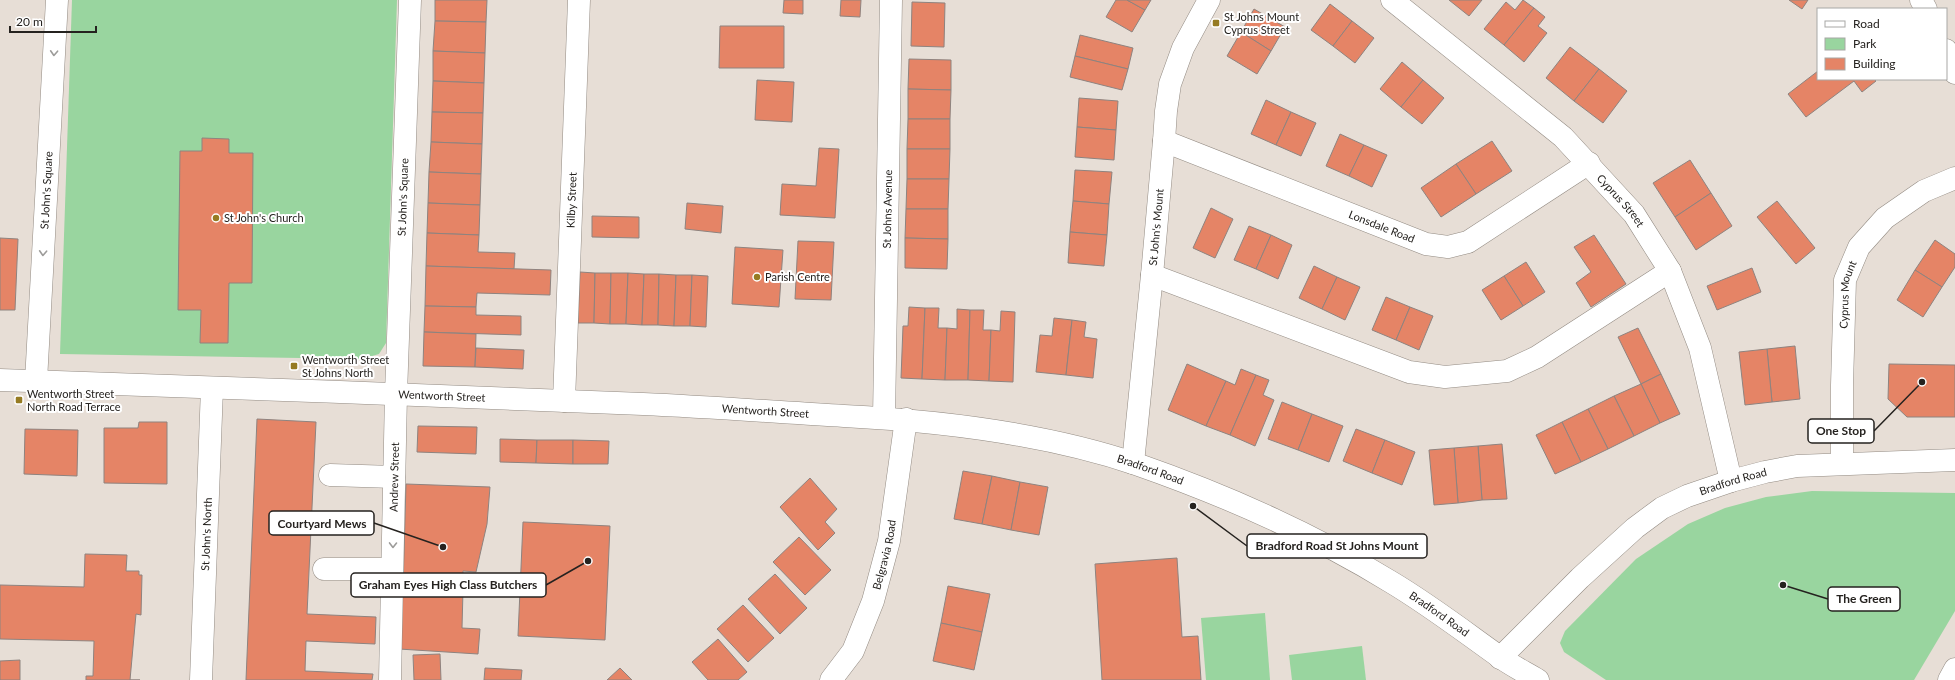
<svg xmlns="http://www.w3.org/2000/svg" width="1955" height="680" viewBox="0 0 1955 680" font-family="Lato,sans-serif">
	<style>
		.green { fill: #99d59f }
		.building { fill: #e58466; stroke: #8e837f }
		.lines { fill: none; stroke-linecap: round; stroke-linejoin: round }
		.minor-casing { stroke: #938b83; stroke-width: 23 }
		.major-casing { stroke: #938b83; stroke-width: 23 }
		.minor { stroke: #fff; stroke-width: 22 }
		.major { stroke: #fff; stroke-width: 22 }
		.oneway { stroke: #9d9c9a }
		.poi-dot { fill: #967b23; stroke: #fff; stroke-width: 1.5 }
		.labels { text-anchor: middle; stroke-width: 4; stroke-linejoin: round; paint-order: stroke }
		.poi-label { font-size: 11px; fill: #25221f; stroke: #fff; text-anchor: start }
		.street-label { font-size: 11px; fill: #25221f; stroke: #fff }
		.leader { fill: none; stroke: #25221f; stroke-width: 1.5 }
		.callout-dot { fill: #25221f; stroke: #fff; stroke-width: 1.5 }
		.callout { fill: #fff; stroke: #25221f; stroke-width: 1.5 }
		.callout-label { font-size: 12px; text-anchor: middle; font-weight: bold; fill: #25221f }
	</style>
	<rect width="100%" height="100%" fill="#e7ded6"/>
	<g class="green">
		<path d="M72,0H397L386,343L379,354L362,359L60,354Z"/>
		<path d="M1812,491L1955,493V611L1914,680H1606L1564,652L1560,643L1565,631L1636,559L1688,524L1725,508L1766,497Z"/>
		<path d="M1265,613L1270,680H1206L1201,618Z"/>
		<path d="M1362,646L1366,680H1292L1289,655Z"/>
	</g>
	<g class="building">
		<path d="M435,0H487L486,22L435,21Z"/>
		<path d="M784,0H803V14L783,13Z"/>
		<path d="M841,0H861L860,17L840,16Z"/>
		<path d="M1116,0H1127L1145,10L1132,32L1106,17Z"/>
		<path d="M1127,0H1151L1145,10Z"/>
		<path d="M1449,0H1482L1469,16Z"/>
		<path d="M1523,0L1534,8L1504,45L1484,29L1506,2L1515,10Z"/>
		<path d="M1789,0H1808L1802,9Z"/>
		<path d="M912,2L945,3L944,47L911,46Z"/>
		<path d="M1330,4L1352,21L1333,46L1311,30Z"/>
		<path d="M1534,8L1545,17L1538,26L1547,33L1524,62L1504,45Z"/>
		<path d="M1254,9L1285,27L1271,51L1241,32Z"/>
		<path d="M435,21L486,22L485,53L433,51Z"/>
		<path d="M1352,21L1374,38L1355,63L1333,46Z"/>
		<path d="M720,26H784V68H719Z"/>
		<path d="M1241,32L1271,51L1257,74L1227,56Z"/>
		<path d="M1080,35L1133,48L1128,69L1075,56Z"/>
		<path d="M1570,47L1599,69L1574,101L1546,78Z"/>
		<path d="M433,51L485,53L484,83L433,81Z"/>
		<path d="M1075,56L1128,69L1122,90L1070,77Z"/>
		<path d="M909,59L951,60V90L908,89Z"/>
		<path d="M1402,62L1423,80L1401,107L1380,89Z"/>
		<path d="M1599,69L1627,91L1603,123L1574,101Z"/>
		<path d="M1818,71V79H1874L1876,81L1862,92L1854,81L1806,117L1788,94Z"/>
		<path d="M757,80L794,82L792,122L755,120Z"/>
		<path d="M1423,80L1444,98L1422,124L1401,107Z"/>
		<path d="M433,81L484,83L483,113L432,112Z"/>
		<path d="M908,89L951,90L950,119H908Z"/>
		<path d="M1079,98L1118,101L1116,130L1077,127Z"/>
		<path d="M1266,100L1291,112L1276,145L1251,134Z"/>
		<path d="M432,112L483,113L482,144L431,142Z"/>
		<path d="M1291,112L1316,123L1301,156L1276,145Z"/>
		<path d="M908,119H950V149H907Z"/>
		<path d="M1077,127L1116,130L1114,160L1075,157Z"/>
		<path d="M1340,134L1364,145L1349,176L1326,166Z"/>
		<path d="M202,138L229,139V153H253L252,283H229L228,343H200L201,310H178L180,151H202Z"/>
		<path d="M1492,141L1512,171L1476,194L1456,164Z"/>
		<path d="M431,142L482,144L481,174L429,172Z"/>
		<path d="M1364,145L1387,155L1372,187L1349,176Z"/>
		<path d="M819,148L839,149L835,218L780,215L782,184L816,186Z"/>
		<path d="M907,149H950L949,179H907Z"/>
		<path d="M1690,160L1711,193L1675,217L1653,183Z"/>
		<path d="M1456,164L1476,194L1441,217L1421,188Z"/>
		<path d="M1075,170L1112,172L1109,204L1073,201Z"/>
		<path d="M429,172L481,174L480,205L428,203Z"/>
		<path d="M907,179H949L948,209H906Z"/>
		<path d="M1711,193L1732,226L1696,250L1675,217Z"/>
		<path d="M1073,201L1109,204L1107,235L1070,232Z"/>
		<path d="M1777,201L1815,248L1796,264L1757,217Z"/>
		<path d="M428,203L480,205L479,235L427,233Z"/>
		<path d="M687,203L723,206L721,233L685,229Z"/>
		<path d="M1211,208L1233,219L1215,258L1193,248Z"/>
		<path d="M906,209H948V239L905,238Z"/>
		<path d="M592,216L639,217V238L592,237Z"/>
		<path d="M1249,226L1271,235L1256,269L1234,260Z"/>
		<path d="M1070,232L1107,235L1104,266L1068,263Z"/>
		<path d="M427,233L479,235L478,252L515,253L514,269L426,266Z"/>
		<path d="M1271,235L1292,245L1278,279L1256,269Z"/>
		<path d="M1594,235L1626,284L1591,307L1576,283L1591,272L1574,247Z"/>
		<path d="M0,238L18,239L15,310H0Z"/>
		<path d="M905,238L948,239L947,269L905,268Z"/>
		<path d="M1935,240L1955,254V267L1942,287L1915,270Z"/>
		<path d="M798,241L834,242L831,300L795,299Z"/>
		<path d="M735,247L783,250L779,307L732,304Z"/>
		<path d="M1526,262L1545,292L1523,306L1504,276Z"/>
		<path d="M426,266L551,270L550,295L477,293L476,307L425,306Z"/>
		<path d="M1314,266L1337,277L1322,309L1299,298Z"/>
		<path d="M1752,268L1761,292L1717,310L1707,286Z"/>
		<path d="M1915,270L1942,287L1923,317L1897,300Z"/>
		<path d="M580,272L595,273L594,323H578Z"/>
		<path d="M595,273H611L610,324L594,323Z"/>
		<path d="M611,273H628L626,324H610Z"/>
		<path d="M628,273L644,274L642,325L626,324Z"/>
		<path d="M644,274H659L658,325H642Z"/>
		<path d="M659,274L676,275L674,326L658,325Z"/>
		<path d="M676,275H692L690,326H674Z"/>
		<path d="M692,275L708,276L706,327L690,326Z"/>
		<path d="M1504,276L1523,306L1501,320L1482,290Z"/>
		<path d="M1337,277L1360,287L1345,320L1322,309Z"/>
		<path d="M1386,297L1410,307L1396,340L1372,330Z"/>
		<path d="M425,306L476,307V315L521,316V335L424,332Z"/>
		<path d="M909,307L925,308L922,379L901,378L903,326H908Z"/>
		<path d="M1410,307L1433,316L1419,350L1396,340Z"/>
		<path d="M925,308H939L938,328H947L945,380L922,379Z"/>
		<path d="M957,309L970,310L968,380H945L947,328L957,329Z"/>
		<path d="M970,310H984L983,330H991L989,381L968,380Z"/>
		<path d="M1001,311L1015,312L1013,382L989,381L991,330L1000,331Z"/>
		<path d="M1054,318L1072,320L1066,375L1036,372L1040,335L1052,336Z"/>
		<path d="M1072,320L1086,322L1084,337L1097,339L1093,378L1066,375Z"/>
		<path d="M1638,328L1661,374L1641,384L1618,337Z"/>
		<path d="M424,332L476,334L475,367L423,366Z"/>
		<path d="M1795,346L1800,399L1772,402L1767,349Z"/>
		<path d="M476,348L524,350L523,369L475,367Z"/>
		<path d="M1767,349L1772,402L1745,405L1739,352Z"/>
		<path d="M1187,364L1226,381L1206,426L1168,410Z"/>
		<path d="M1889,364L1955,365V417H1907L1888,399Z"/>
		<path d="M1241,369L1256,375L1230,435L1206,426L1226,381L1235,385Z"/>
		<path d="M1661,374L1680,414L1660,423L1641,384Z"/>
		<path d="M1256,375L1269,380L1263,395L1274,400L1255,446L1230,435Z"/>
		<path d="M1641,384L1660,423L1634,436L1614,396Z"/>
		<path d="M1614,396L1634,436L1608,449L1588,409Z"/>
		<path d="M1282,402L1312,414L1298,450L1268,439Z"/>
		<path d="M1588,409L1608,449L1581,462L1562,422Z"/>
		<path d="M1312,414L1343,426L1329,462L1298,450Z"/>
		<path d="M257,419L316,422L307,614L376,617L375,644L306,641L305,671L373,674L372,680H246Z"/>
		<path d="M139,422H167V484L104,483V428H138Z"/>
		<path d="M1562,422L1581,462L1555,474L1536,435Z"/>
		<path d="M418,426L477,427L476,454L417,452Z"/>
		<path d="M25,429L78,430L77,476L24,474Z"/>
		<path d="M1356,429L1385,440L1372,473L1343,461Z"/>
		<path d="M500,439L537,440L536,463L500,462Z"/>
		<path d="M537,440H573V464L536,463Z"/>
		<path d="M573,440L609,441L608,464H573Z"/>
		<path d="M1385,440L1415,452L1402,485L1372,473Z"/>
		<path d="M1502,444L1507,499L1482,500L1478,446Z"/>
		<path d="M1478,446L1482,500L1458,503L1454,448Z"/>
		<path d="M1454,448L1458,503L1434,505L1429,450Z"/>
		<path d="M963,471L992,476L982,524L954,519Z"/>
		<path d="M992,476L1020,482L1011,530L982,524Z"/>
		<path d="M810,478L837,509L825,522L835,533L818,550L780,507Z"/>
		<path d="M1020,482L1048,487L1039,535L1011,530Z"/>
		<path d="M406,484L490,487L487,524L476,572L463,571V590L403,588Z"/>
		<path d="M523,522L610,526L605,640L518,636Z"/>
		<path d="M799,537L831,570L805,595L773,562Z"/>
		<path d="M85,554L127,555L126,571H139V575H142L141,615L136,614L130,680H140H86V676H93L94,641L0,639V585L84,587Z"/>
		<path d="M1177,558L1182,637L1198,636L1201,680H1102L1095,564Z"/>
		<path d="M775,574L807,608L780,634L748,599Z"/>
		<path d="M948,586L990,594L982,632L941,623Z"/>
		<path d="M403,588L463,590L462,628L480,629L478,654L399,649Z"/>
		<path d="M743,605L774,638L748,662L717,629Z"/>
		<path d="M941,623L982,632L974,670L933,661Z"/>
		<path d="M718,639L747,672L738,680H708L692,662Z"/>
		<path d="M440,654L441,680H414L413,655Z"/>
		<path d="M20,660V680H0V661Z"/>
		<path d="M485,668L522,670L521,680H484Z"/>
		<path d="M620,668L632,680H607Z"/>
	</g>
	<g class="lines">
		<defs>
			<g id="minor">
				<path id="s1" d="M1392,0L1563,137L1634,214L1670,271L1700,348L1731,481"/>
				<path d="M1921,0L1926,9"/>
				<path d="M1946,50L1955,73"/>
				<path id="s2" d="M1164,141L1426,244L1448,247L1468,242L1589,163"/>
				<path d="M1152,275L1409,372L1445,377L1507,371L1537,357L1670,271"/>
				<path id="s3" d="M36,381L57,0"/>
				<path id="s4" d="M564,401L579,0"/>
				<path id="s5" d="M884,418L891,0"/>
				<path id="s6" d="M1133,463L1152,275L1164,141L1166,111L1170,84L1183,48L1209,0"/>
				<path id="s7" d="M1842,463V385L1845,280L1859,247L1885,218L1924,191L1955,178"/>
				<path d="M330,475L394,477"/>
				<path d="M324,569H392"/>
				<path id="s8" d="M1500,658L1580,578L1635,528L1662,508L1687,496L1731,481L1765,472L1797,466L1955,460"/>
				<path id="s9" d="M201,680L212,388"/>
				<path id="s10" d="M390,680L396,394L410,0"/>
				<path id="s11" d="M831,680L853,651L873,601L889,541L906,419"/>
				<path d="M1949,680L1955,669"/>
			</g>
			<g id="major">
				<path id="s12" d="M0,380C214,387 429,395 643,404C710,407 777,412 844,416C941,421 1044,433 1136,464C1225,495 1311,533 1391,582C1428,604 1462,630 1497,655C1510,665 1525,672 1538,680"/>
			</g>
		</defs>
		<use href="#minor" class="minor-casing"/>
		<use href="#major" class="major-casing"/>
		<use href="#minor" class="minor"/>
		<use href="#major" class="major"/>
	</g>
	<defs><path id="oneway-chevron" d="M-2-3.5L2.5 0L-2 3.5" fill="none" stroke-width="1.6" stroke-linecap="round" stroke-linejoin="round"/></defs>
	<g class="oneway">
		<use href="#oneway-chevron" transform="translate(54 53) rotate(93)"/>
		<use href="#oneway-chevron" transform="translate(43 253) rotate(93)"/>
		<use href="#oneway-chevron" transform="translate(393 545) rotate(91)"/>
	</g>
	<g class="poi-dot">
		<rect x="1212" y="19" width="8" height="8" rx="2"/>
		<circle cx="216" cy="218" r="4"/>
		<circle cx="757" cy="277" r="4"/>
		<rect x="290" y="362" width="8" height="8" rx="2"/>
		<rect x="15" y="396" width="8" height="8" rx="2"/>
	</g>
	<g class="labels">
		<g class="poi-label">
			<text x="1224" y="21">St Johns Mount<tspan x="1224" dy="13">Cyprus Street</tspan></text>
			<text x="224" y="222">St John's Church</text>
			<text x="765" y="281">Parish Centre</text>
			<text x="302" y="364">Wentworth Street<tspan x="302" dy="13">St Johns North</tspan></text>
			<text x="27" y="398">Wentworth Street<tspan x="27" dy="13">North Road Terrace</tspan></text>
		</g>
		<g class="street-label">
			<text dy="4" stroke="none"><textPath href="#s3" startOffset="191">St John's Square</textPath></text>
			<text dy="4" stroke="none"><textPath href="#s10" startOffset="483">St John's Square</textPath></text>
			<text dy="4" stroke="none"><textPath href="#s4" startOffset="201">Kilby Street</textPath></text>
			<text dy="4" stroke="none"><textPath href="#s1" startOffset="305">Cyprus Street</textPath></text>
			<text dy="4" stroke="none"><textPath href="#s5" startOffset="209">St Johns Avenue</textPath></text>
			<text dy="4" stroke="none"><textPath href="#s6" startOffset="237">St John's Mount</textPath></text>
			<text dy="4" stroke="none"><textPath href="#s2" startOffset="234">Lonsdale Road</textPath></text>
			<text dy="4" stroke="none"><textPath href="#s7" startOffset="169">Cyprus Mount</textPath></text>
			<text dy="4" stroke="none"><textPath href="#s12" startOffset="442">Wentworth Street</textPath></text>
			<text dy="4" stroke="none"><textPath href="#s12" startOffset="766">Wentworth Street</textPath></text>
			<text dy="4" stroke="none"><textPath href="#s12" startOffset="1157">Bradford Road</textPath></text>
			<text dy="4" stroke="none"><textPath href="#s10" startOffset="203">Andrew Street</textPath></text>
			<text dy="4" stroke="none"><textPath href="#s8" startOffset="297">Bradford Road</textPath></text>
			<text dy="4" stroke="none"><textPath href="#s9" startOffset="146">St John's North</textPath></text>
			<text dy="4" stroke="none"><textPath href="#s11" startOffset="138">Belgravia Road</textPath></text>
			<text dy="4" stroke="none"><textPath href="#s12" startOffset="1481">Bradford Road</textPath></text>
		</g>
	</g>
	<path class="leader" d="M1922 382L1874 431M443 547L374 523M1193 506L1247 546M588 561L546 585M1783 585L1828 599"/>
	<g class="callout-dot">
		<circle cx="1922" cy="382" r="4"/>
		<circle cx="443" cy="547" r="4"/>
		<circle cx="1193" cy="506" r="4"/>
		<circle cx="588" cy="561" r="4"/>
		<circle cx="1783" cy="585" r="4"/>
	</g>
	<g class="callout">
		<rect x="1808" y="419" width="66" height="24" rx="4"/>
		<rect x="269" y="511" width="105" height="24" rx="4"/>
		<rect x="1247" y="534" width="180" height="24" rx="4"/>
		<rect x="351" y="573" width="195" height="24" rx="4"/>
		<rect x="1828" y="587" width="72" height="24" rx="4"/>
	</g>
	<g class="callout-label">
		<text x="1841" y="435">One Stop</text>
		<text x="322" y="528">Courtyard Mews</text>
		<text x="1337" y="550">Bradford Road St Johns Mount</text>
		<text x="448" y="589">Graham Eyes High Class Butchers</text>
		<text x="1864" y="603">The Green</text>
	</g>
	<rect x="1817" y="8" width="130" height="72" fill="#ffffff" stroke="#a8a7a5"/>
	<rect x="1825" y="21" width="20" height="6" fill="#ffffff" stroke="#a8a7a5"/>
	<text x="1853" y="28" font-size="12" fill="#25221f">Road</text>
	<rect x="1825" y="38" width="20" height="12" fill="#99d59f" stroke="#a8a7a5"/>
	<text x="1853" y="48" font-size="12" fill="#25221f">Park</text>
	<rect x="1825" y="58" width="20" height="12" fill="#e58466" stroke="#a8a7a5"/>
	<text x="1853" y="68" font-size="12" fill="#25221f">Building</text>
	<path d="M10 26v6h86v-6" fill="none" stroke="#25221f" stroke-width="2"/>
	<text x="16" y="26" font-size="12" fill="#25221f" stroke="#ffffff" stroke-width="3" paint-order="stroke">20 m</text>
</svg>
